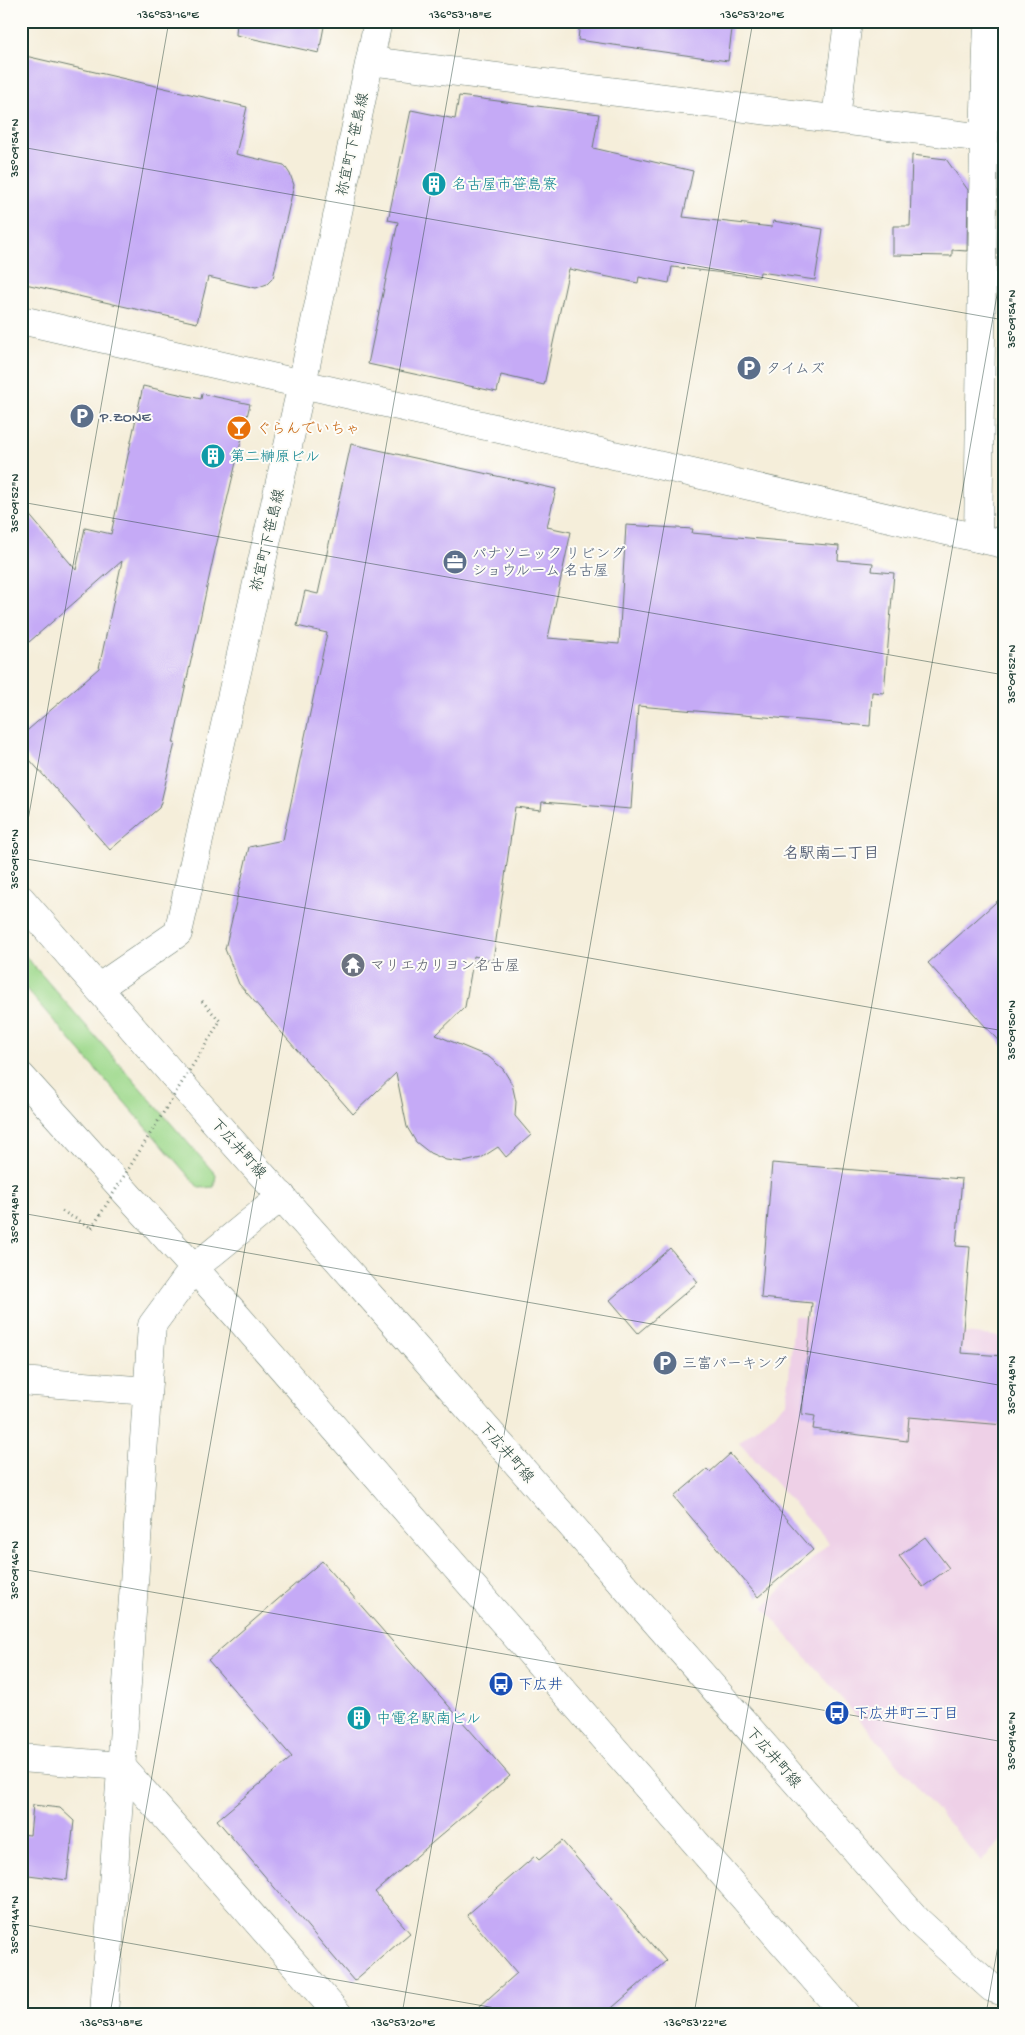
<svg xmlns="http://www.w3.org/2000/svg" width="1025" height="2035" viewBox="0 0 1025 2035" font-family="'Gochi Hand','Klee One',sans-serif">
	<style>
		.built { fill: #eed0e7 }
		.green { fill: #9fd98d; stroke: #5f8b60 }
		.building { fill: #c5aaf6 }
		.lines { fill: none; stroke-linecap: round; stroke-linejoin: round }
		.minor-casing { stroke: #6a7b6e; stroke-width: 29 }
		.path { stroke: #6a7b6e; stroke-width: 3; stroke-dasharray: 1 4; stroke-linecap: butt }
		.minor { stroke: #fff; stroke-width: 28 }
		.path-bridge { stroke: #6a7b6e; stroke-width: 3; stroke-dasharray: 1 4; stroke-linecap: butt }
		.ticks { fill: none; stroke: #1f3d34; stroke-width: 1; stroke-opacity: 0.45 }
		.labels { text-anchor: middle; stroke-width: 4; stroke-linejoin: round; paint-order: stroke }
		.street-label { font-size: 15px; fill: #1f3d34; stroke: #fdfcf7 }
		.culture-label { font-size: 15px; fill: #0d838f; stroke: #fdfcf7; text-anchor: start }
		.service-label { font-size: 15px; fill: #4e5e75; stroke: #fdfcf7; text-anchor: start }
		.food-label { font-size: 15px; fill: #c56008; stroke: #fdfcf7; text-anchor: start }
		.worship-label { font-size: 15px; fill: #5b616d; stroke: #fdfcf7; text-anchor: start }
		.transit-label { font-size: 15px; fill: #164399; stroke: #fdfcf7; text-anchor: start }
		.neighbourhood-label { font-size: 16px; font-weight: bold; fill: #596378; stroke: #fdfcf7 }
		.neatline { fill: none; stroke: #1f3d34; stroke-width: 2 }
		.ticks-label { font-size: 12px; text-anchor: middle; fill: #1f3d34 }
	</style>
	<rect width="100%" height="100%" fill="#fdfcf7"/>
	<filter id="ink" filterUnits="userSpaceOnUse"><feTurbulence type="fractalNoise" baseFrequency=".02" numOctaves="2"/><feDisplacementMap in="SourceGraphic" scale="10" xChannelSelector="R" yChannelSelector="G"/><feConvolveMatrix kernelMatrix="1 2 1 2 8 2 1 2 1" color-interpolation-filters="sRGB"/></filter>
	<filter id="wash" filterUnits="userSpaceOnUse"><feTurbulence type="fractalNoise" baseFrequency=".0096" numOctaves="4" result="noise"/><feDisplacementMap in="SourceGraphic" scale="20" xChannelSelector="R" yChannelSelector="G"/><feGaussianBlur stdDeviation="1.12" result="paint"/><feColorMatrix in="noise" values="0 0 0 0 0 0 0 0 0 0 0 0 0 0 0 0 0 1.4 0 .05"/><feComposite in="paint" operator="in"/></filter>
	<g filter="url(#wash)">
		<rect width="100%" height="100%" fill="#f5eeda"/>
		<path class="built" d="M794,1316L1004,1337V1838L981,1861L763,1607L829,1543L739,1442L787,1402Z"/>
		<path class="green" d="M21,951L216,1175L214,1187L199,1188L21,983Z"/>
		<g id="blocks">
			<g class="building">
				<path d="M237,21H325L319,53L236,35Z"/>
				<path d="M580,21H733L728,61L578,40Z"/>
				<path d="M21,55L247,107L236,154L284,165L290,174L294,185L273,278L267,284L256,288L208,277L197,323L21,283Z"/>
				<path d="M459,96L599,114L593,148L693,171L683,217L772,227L773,221L823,229L815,280L760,272L759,277L672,267L669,283L639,277L638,283L569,269L544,385L501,375L497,392L368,364L398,222L388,220L411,110L455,119Z"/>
				<path d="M912,155L946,159L968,190L967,251L952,250V256L893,255V226H910Z"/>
				<path d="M143,386L201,399L202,394L250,404L214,555L173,743H175L161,802L159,808L110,850L21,750V736L99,668L122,561L21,649V505L76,570L85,528L111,534Z"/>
				<path d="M351,444L556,489L547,527L571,532L548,638L619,644L626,525L693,529L692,533L839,546L838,560L873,563L872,571L894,573L884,693L872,692L870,726L638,706L631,809L542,802L541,810L515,807L493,961L474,956L465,1007L436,1035L489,1057L503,1069L512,1084L516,1102L515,1116L531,1135L506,1157L498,1147L481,1158L464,1162L446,1160L430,1153L416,1142L407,1127L396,1073L353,1114L239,984L225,949L249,847L283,840L327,633L297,626L305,591L318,594Z"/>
				<path d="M1004,895V1047L928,963Z"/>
				<path d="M772,1163L962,1179L956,1246L970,1247L961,1353L1004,1356V1425L909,1417L907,1441L813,1429L815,1416L802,1414L812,1303L761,1298Z"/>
				<path d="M670,1248L698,1282L638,1333L610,1300Z"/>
				<path d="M730,1454L813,1550L758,1597L674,1497L707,1469L710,1472Z"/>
				<path d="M925,1537L949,1568L923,1587L899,1556Z"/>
				<path d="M322,1561L510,1776L375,1892L410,1933L354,1981L217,1820L292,1757L208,1660Z"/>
				<path d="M33,1805L60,1808L74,1821L67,1880L21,1874V1834L30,1835Z"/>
				<path d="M562,1841L666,1961L605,2014H471L517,1973L467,1915L535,1856L539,1860Z"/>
			</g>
		</g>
	</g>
	<g filter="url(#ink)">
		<use href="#blocks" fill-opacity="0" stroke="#6a7b6e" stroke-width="1"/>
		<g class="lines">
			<defs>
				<g id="minor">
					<path d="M370,61L984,138"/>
					<path d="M836,119L848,21"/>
					<path d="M21,320L1004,544"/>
					<path d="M978,538L984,138L988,21"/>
					<path d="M21,899L181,1084L379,1306L918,1921L992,1988L1004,1992"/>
					<path d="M98,988L178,933L302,384L378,21"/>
					<path d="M21,1076L229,1307L845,2014"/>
					<path d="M21,1381L147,1391"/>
					<path d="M21,1758L121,1766L338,2014"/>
					<path d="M104,2014L152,1325L194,1268L282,1196"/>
				</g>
			</defs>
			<use href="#minor" class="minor-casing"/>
			<g class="path">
				<path d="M202,1001L220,1021"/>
				<path d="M62,1211L92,1228"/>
			</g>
			<use href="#minor" class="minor"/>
			<path class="path-bridge" d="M92,1228L220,1021"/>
		</g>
	</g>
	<path class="ticks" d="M21,147L1004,320M21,502L1004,675M21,858L1004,1031M21,860L169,21M21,1213L1004,1386M21,1569L1004,1742M21,1924L529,2014M110,2014L461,21M402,2014L753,21M694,2014L1004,255M986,2014L1004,1911"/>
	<defs>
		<symbol id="building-disc" viewBox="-11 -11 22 22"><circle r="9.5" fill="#0f9aa8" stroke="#fdfcf7"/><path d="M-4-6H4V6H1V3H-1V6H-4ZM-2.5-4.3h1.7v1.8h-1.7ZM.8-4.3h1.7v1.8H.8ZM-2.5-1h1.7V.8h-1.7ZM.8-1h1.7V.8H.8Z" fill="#fff"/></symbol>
		<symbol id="parking-disc" viewBox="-11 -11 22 22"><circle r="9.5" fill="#5c6f8a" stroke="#fdfcf7"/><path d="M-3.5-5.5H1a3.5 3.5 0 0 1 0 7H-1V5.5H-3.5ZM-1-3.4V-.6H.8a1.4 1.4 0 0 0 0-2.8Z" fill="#fff"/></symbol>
		<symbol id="bar-disc" viewBox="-11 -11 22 22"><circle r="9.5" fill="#e8710a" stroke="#fdfcf7"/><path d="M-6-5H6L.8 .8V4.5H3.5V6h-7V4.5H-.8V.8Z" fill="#fff"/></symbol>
		<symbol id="office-disc" viewBox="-11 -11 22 22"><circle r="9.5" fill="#5c6f8a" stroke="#fdfcf7"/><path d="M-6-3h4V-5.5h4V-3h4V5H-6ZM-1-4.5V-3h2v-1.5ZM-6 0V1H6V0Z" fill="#fff"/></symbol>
		<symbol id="temple-disc" viewBox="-11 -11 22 22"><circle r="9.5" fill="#6b7280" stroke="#fdfcf7"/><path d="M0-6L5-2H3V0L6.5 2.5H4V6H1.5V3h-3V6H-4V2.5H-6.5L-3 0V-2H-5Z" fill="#fff"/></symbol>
		<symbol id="bus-disc" viewBox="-11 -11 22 22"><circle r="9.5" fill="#1a4fb4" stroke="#fdfcf7"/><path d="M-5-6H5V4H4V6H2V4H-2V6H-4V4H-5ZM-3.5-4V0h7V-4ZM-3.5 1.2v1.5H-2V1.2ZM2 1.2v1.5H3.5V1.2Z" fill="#fff"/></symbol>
	</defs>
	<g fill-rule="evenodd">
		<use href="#building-disc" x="420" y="170" width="28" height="28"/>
		<use href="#parking-disc" x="735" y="354" width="28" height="28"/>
		<use href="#parking-disc" x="68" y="402" width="28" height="28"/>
		<use href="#bar-disc" x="225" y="414" width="28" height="28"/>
		<use href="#building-disc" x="199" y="442" width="28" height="28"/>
		<use href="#office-disc" x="441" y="548" width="28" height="28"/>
		<use href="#temple-disc" x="339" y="951" width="28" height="28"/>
		<use href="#parking-disc" x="651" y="1349" width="28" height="28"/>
		<use href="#bus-disc" x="487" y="1670" width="28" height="28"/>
		<use href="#bus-disc" x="823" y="1699" width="28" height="28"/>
		<use href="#building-disc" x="345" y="1704" width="28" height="28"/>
	</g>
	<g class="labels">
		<g class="street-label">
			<text transform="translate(352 144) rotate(-78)" y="5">祢宜町下笹島線</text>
			<text transform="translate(267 540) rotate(-77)" y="5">祢宜町下笹島線</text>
			<text transform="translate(239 1148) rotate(48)" y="5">下広井町線</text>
			<text transform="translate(507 1452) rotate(49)" y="5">下広井町線</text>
			<text transform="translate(774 1757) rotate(49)" y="5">下広井町線</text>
		</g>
		<g class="culture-label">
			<text x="452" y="189">名古屋市笹島寮</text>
			<text x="230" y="461">第二榊原ビル</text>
			<text x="376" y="1723">中電名駅南ビル</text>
		</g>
		<g class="service-label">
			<text x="766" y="373">タイムズ</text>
			<text x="100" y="421">P.ZONE</text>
			<text x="472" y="558">パナソニック リビング<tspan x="472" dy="17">ショウルーム 名古屋</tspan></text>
			<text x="682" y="1368">三富パーキング</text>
		</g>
		<g class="food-label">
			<text x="256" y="433">ぐらんでいちゃ</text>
		</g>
		<g class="worship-label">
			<text x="370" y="970">マリエカリヨン名古屋</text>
		</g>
		<g class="transit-label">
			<text x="518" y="1689">下広井</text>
			<text x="854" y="1718">下広井町三丁目</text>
		</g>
		<g class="neighbourhood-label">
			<text x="831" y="858">名駅南二丁目</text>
		</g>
	</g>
	<rect width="1025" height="2035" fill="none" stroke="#fdfcf7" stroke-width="55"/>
	<rect x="28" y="28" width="970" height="1980" class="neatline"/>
	<g class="ticks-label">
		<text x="168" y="18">136°53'16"E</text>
		<text x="460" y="18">136°53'18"E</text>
		<text x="752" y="18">136°53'20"E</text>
		<text transform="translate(14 148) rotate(-90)" y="4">35°09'54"N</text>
		<text transform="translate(1011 319) rotate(-90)" y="4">35°09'54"N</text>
		<text transform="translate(14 503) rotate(-90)" y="4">35°09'52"N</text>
		<text transform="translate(1011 674) rotate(-90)" y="4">35°09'52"N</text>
		<text transform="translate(14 859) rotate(-90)" y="4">35°09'50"N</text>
		<text transform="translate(1011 1030) rotate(-90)" y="4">35°09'50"N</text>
		<text transform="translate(14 1214) rotate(-90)" y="4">35°09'48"N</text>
		<text transform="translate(1011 1385) rotate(-90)" y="4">35°09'48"N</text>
		<text transform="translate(14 1570) rotate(-90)" y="4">35°09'46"N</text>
		<text transform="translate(1011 1741) rotate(-90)" y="4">35°09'46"N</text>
		<text transform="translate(14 1925) rotate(-90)" y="4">35°09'44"N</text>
		<text x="111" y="2026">136°53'18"E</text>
		<text x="403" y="2026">136°53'20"E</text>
		<text x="695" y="2026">136°53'22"E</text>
	</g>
</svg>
